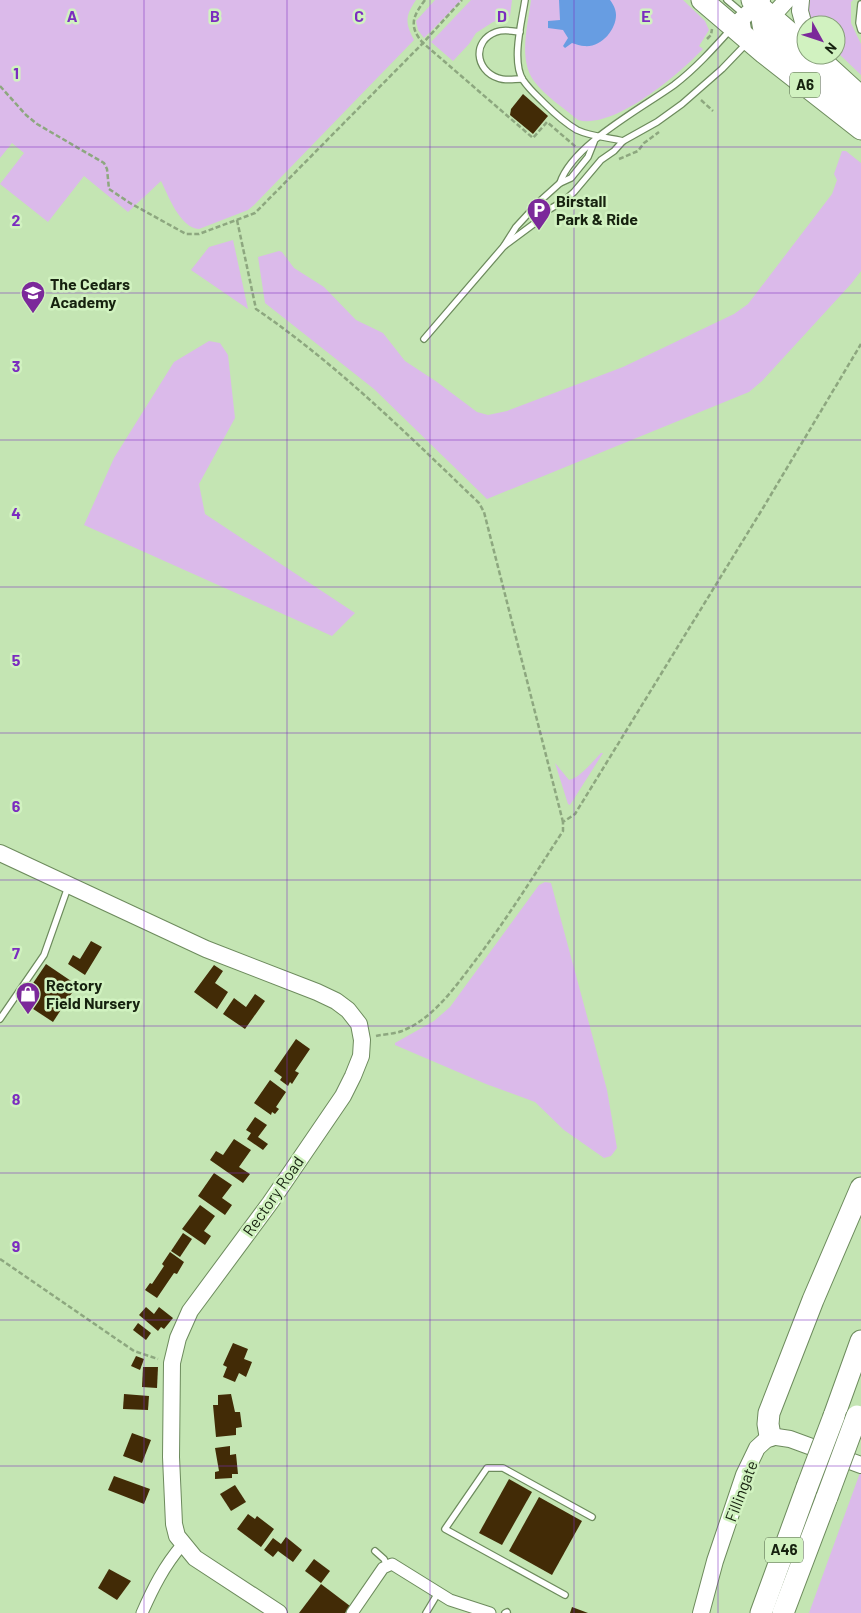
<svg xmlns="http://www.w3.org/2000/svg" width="861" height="1613" viewBox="0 0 861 1613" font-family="Barlow,sans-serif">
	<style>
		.green { fill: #dbbaea }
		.water { fill: #679de2 }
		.building { fill: #422b06 }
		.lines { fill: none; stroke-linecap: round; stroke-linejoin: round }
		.lane-casing { stroke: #6d8b5d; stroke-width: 8 }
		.street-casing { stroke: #6d8b5d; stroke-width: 13 }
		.secondary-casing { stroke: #6d8b5d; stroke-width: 18 }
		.highway-casing { stroke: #6d8b5d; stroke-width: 23 }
		.path { stroke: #8da77f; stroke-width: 2.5; stroke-dasharray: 5 2.5; stroke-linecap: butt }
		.lane { stroke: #fff; stroke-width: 5.5 }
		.street { stroke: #fff; stroke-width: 11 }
		.secondary { stroke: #fff; stroke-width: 16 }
		.highway { stroke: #fff; stroke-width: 21 }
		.highway-bridge-casing { stroke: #6d8b5d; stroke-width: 23; stroke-linecap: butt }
		.highway-bridge { stroke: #fff; stroke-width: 21 }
		.grid { fill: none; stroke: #7b2cbf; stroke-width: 1; stroke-opacity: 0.55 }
		.labels { text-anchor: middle; stroke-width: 5; stroke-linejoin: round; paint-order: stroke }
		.shield { fill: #d1f2c0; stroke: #4e6044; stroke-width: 1 }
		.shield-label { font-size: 15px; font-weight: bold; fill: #16220f }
		.poi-label { font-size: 16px; font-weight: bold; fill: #16220f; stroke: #d1f2c0; text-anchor: start }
		.street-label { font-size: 16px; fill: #16220f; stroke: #d1f2c0 }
		.grid-label { font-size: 16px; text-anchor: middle; font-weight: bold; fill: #7b2cbf; stroke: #d1f2c0; stroke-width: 5; stroke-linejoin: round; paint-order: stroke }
	</style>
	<rect width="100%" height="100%" fill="#c4e5b3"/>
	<g class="green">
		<path d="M0,0H416C405,16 405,23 414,40L254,205L248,210L199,229C180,228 168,195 161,181L128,212L84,176L48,222L0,184L24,153L12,143L0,158Z"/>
		<path d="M435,0H462L424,38L418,30L416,21Z"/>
		<path d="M471,0H512L510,16L493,22L476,33L469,44L453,61L431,42Z"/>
		<path d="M531,0H683L705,21L709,30L699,46L703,49C679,74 614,130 578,120C564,108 545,96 534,81C518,59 528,25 531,0Z"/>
		<path d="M806,0H853L851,2V23L861,44V75L836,51V25H813L807,20Z"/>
		<path d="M842,151H846L861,163V271L851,284L762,381L749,392L487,499L374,389L265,303L258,257L279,251L282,252L294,268L324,287L356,320L383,333L405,361L437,382L477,412L488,415L507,411L623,367L734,314L748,304L832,194L837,180L834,174Z"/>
		<path d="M233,240L248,309L191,270L209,247Z"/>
		<path d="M209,341L220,343L228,355L235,418L199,484L205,514L355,613L332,636L84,525L114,458L174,362Z"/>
		<path d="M601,753H603L570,805L568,804L555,763L569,780C581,777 592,762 601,753Z"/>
		<path d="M545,882L551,883L607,1090L617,1148L611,1156L604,1158L564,1130L535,1102L486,1084L395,1045V1043L434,1021L450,1007L539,885Z"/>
		<path d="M861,1470V1613H809Z"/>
	</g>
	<path class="water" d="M559,0H610C613,4 616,9 616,15C616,30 601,48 584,46C581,46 576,44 572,43L565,48L563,46L568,38L563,30L548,28V21L560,20Z"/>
	<g class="building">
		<path d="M523,94L548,116L533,134L510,115L511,109Z"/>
		<path d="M91,941L102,947L85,975L68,964L73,955L80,959Z"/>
		<path d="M46,964L77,985L53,1022L21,1001Z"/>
		<path d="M214,965L223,971L215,983L228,992L217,1009L194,992Z"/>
		<path d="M255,994L265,1001L245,1029L223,1014L234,998L246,1007Z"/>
		<path d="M296,1039L310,1049L295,1071L299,1073L292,1084L290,1082L288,1086L280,1080L282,1077L274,1071Z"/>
		<path d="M270,1080L286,1092L276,1107L279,1109L275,1114L272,1112L271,1115L254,1103Z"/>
		<path d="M255,1117L267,1125L258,1137L268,1144L263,1150L247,1139L251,1133L246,1130Z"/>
		<path d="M234,1139L251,1150L239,1167L250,1174L243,1183L210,1160L216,1151L223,1155Z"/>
		<path d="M214,1173L232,1185L222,1198L232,1205L225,1215L198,1196Z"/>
		<path d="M200,1205L215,1216L204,1231L211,1236L205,1245L182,1229Z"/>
		<path d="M183,1233L192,1239L180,1257L171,1251Z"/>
		<path d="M170,1252L184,1262L177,1274L174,1273L157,1298L145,1290L150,1283L152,1284L164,1266L162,1264Z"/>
		<path d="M146,1307L154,1314L159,1307L173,1318L164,1329L161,1327L158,1331L139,1315Z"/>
		<path d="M138,1323L151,1333L146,1340L133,1330Z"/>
		<path d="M233,1343L248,1349L244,1359L252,1362L246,1377L239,1373L235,1382L223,1377L227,1367L223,1365Z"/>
		<path d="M136,1356L144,1359L140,1370L131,1366Z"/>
		<path d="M143,1367H158L157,1388L142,1387Z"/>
		<path d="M124,1394L149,1396L148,1410L123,1409Z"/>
		<path d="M231,1394L235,1412H240L242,1427L236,1428V1435L216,1437L213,1405H218V1395Z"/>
		<path d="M132,1433L151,1440L142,1463L123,1456Z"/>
		<path d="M230,1446V1455L236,1454L238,1474H232V1478L215,1479V1472L219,1471L215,1448Z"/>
		<path d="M114,1476L150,1489L144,1504L108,1490Z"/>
		<path d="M509,1479L532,1492L502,1545L479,1533Z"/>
		<path d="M235,1485L246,1502L231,1511L220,1494Z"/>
		<path d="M539,1497L582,1521L552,1575L509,1551Z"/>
		<path d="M248,1514L255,1519L257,1516L274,1529L261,1547L237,1529Z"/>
		<path d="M286,1537L302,1550L293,1562L278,1551L273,1557L264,1550L273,1538L281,1544Z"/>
		<path d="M314,1559L330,1571L321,1583L305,1571Z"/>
		<path d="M109,1569L131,1581L117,1600L98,1588Z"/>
		<path d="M321,1584L350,1606L345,1613H299Z"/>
		<path d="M572,1607L588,1613H570Z"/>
	</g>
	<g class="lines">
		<defs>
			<g id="lane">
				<path d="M525,0C522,21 511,61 523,80C529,89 537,96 544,103C554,113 565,123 577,130C592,137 608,137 623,141"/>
				<path d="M727,0L746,16L749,34"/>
				<path d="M861,4L859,23L861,30"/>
				<path d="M520,32C512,31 504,29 496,32C472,41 475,70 498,78C505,81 514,79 522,79"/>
				<path d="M560,183C572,145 642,108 674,85C695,69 713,49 731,29"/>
				<path d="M504,246L535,223L545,212L565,200L574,192L601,160L614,151L623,141L657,122L682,104L722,69L746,44"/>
				<path d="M424,339L504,246L516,227L540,201L560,183L571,178L588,157L594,142"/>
				<path d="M0,1019L44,955L68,887"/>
				<path d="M375,1551L384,1559L387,1565"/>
				<path d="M565,1595L445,1529L487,1468H503L592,1517"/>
				<path d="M426,1613L438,1593"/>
				<path d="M505,1613L507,1612"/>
			</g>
			<g id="street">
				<path d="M142,1613C153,1588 164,1566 182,1545"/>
				<path d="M352,1613L383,1568L392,1564L450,1600L490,1613"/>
			</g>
			<g id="secondary">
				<path d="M801,0L800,11L806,33"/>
				<path d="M757,4L761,28L766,35L857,113L861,119"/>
				<path d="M763,26L787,0"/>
				<path d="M733,27L762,0"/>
				<path d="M0,853L206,949L317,992L336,1001L348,1010L359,1024L362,1040L361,1056L353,1076L343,1096L270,1203L190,1311L178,1338L172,1363L171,1457L174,1524L177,1536L195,1558L279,1613"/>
				<path d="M701,1613L715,1561L744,1475L757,1448L770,1436L790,1439L861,1465"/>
			</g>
			<g id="highway">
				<path d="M702,0L764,53L861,129"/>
				<path d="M752,0L806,47"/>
				<path d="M815,55L861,97"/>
				<path d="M834,1416L861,1341"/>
				<path d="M770,1436L768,1424L769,1413L813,1300L861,1188"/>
				<path d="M761,1613L807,1487"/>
				<path d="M783,1613L827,1497"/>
			</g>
		</defs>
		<use href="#lane" class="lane-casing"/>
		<use href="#street" class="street-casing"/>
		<use href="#secondary" class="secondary-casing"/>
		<use href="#highway" class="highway-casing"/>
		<g class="path">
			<path d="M425,0C413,16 408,26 423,43L533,138L547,122L576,147"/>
			<path d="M707,39L711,35L712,29"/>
			<path d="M0,86L26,115L37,124L104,163L107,169L109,189L130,203L186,234H199L255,213L423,43L462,0"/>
			<path d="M701,100L713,111"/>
			<path d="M619,159L638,151L644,143L659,132"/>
			<path d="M237,220L256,309C338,365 408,435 479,503L484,512L563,822"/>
			<path d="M376,1036C384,1034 394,1034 402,1031C435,1018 457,984 478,957C508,917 535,874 563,831V822L575,814L763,508L861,344"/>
			<path d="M0,1259L134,1351L158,1359"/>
		</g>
		<use href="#lane" class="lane"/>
		<use href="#street" class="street"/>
		<use href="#secondary" class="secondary"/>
		<use href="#highway" class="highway"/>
		<defs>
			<g id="highway-bridge">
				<path d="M807,1487L834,1416"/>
				<path d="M827,1497L857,1416"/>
			</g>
		</defs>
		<use href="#highway-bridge" class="highway-bridge-casing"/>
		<use href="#highway-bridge" class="highway-bridge"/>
	</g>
	<path class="grid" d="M144,0V1613M287,0V1613M430,0V1613M574,0V1613M718,0V1613M0,147H861M0,293H861M0,440H861M0,587H861M0,733H861M0,880H861M0,1026H861M0,1173H861M0,1320H861M0,1466H861"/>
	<defs>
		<symbol id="parking-pin" viewBox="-11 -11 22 30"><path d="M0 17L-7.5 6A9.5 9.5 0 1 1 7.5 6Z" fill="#7b299a" stroke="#d1f2c0"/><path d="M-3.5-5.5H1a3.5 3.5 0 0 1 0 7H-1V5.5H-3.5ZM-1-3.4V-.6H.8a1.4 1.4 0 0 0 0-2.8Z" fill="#fff"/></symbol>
		<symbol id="school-pin" viewBox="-11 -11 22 30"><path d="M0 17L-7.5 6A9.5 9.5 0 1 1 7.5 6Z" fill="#7b299a" stroke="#d1f2c0"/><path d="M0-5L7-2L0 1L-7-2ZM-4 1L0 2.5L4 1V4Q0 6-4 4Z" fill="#fff"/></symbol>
		<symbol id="shop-pin" viewBox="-11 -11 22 30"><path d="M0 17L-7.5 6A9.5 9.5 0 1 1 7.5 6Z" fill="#7b299a" stroke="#d1f2c0"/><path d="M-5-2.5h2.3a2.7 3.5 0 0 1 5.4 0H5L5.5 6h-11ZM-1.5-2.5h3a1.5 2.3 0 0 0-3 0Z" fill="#fff"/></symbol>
	</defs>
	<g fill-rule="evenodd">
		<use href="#parking-pin" x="525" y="196" width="28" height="38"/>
		<use href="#school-pin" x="19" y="279" width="28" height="38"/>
		<use href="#shop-pin" x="14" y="980" width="28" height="38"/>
	</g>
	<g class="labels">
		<g class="shield">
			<rect x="790" y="72.5" width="30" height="25" rx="4"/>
			<rect x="765" y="1537.5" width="38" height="25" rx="4"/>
		</g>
		<g class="shield-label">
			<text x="805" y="90">A6</text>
			<text x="784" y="1555">A46</text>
		</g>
		<g class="poi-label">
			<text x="556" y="207">Birstall<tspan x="556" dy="18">Park &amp; Ride</tspan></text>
			<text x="50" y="290">The Cedars<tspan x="50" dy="18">Academy</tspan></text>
			<text x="46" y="991">Rectory<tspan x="46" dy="18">Field Nursery</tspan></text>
		</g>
		<g class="street-label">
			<text transform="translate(273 1196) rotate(-55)" y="6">Rectory Road</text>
			<text transform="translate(741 1491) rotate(-69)" y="6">Fillingate</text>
		</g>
	</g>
	<g class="grid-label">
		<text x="72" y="22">A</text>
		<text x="215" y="22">B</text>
		<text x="359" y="22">C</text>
		<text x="502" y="22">D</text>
		<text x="646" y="22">E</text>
		<text x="16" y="79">1</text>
		<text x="16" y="226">2</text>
		<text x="16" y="372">3</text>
		<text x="16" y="519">4</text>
		<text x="16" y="666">5</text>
		<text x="16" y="812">6</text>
		<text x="16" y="959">7</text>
		<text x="16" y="1105">8</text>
		<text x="16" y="1252">9</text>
	</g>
	<g transform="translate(821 40) rotate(130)"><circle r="24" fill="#d1f2c0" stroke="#869f79"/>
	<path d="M0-4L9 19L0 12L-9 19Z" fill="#7b299a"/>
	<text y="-8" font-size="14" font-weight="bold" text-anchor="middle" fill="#16220f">N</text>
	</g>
</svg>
